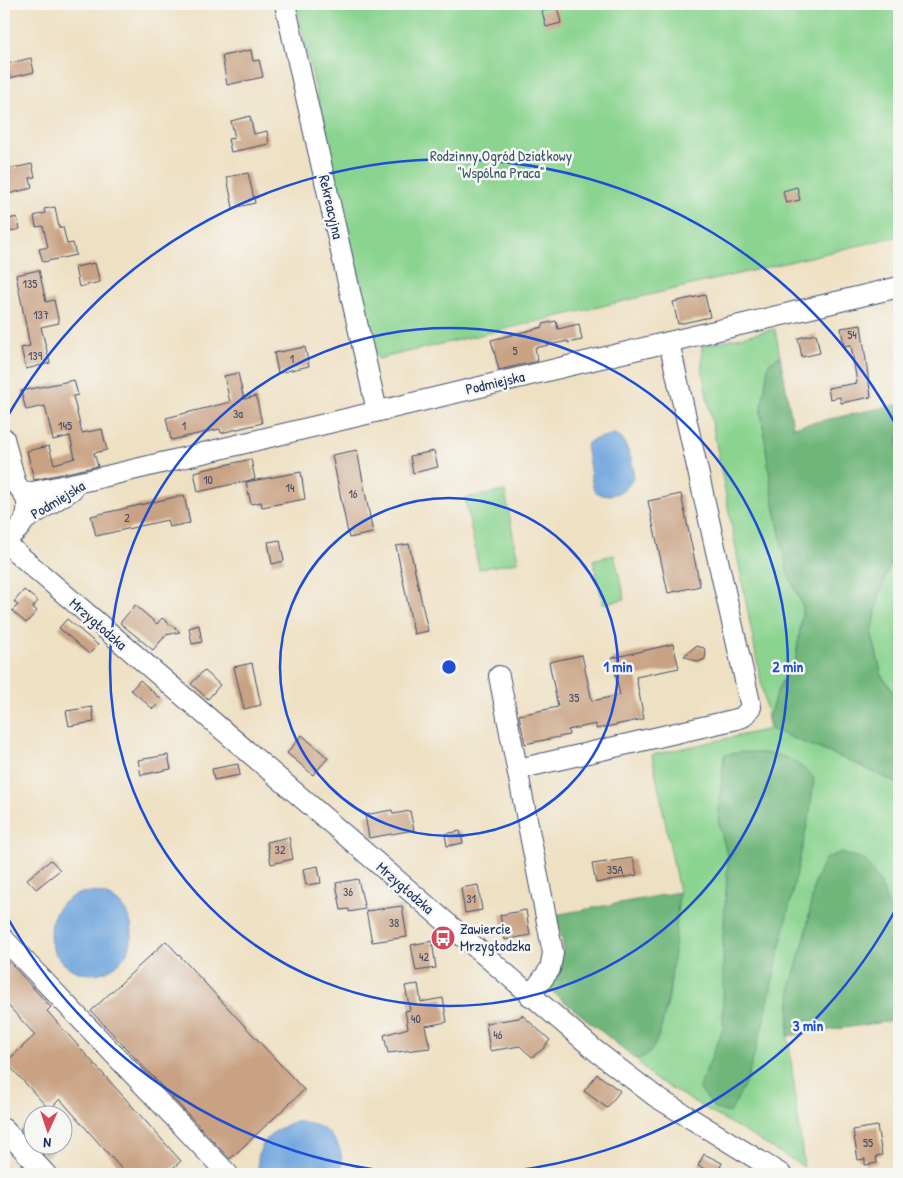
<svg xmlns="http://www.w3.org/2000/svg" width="903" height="1178" viewBox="0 0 903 1178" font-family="'Patrick Hand',sans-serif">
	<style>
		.green { fill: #8bd490; stroke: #538277 }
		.forest { fill: #70b67a; stroke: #46726c }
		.water { fill: #6fa5dd; stroke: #456a9e }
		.building { fill: #c9a283 }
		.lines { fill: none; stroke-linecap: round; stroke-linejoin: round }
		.minor-casing { stroke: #3b4a6d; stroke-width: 22 }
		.minor { stroke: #fff; stroke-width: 20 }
		.ring { fill: none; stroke: #1d4ed8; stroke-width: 2.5 }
		.labels { text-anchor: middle; stroke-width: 5; stroke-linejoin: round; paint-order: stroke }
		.number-label { font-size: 12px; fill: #464c67 }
		.park-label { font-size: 15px; fill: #37586a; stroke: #f6f6f2 }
		.street-label { font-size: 15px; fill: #1b2f5e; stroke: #f6f6f2 }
		.poi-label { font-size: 15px; fill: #1b2f5e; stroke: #f6f6f2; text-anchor: start }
		.centre { fill: #1d4ed8; stroke: #f6f6f2; stroke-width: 2.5 }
		.ring-label { font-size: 15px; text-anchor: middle; font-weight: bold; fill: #1d4ed8; stroke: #f6f6f2; stroke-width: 5; stroke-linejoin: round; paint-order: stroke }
	</style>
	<rect width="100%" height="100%" fill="#f6f6f2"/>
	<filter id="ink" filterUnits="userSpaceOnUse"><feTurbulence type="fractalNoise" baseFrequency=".02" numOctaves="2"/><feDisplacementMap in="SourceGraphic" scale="10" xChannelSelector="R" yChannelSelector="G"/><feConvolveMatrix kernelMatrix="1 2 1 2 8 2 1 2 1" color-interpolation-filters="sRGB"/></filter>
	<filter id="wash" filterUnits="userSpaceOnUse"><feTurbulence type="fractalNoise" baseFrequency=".0096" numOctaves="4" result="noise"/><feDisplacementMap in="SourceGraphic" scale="20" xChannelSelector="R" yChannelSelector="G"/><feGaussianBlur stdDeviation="1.12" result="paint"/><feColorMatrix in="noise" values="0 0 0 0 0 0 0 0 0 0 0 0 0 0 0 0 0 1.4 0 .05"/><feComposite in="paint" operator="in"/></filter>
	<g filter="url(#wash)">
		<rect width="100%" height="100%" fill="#eee0c2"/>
		<g class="green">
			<path d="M296,4H899V236L378,359Z"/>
			<path d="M775,329L780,356L769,363L761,411L773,500L788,573L803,607L796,658L778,689L768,719L702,369V346Z"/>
			<path d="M899,437V700L882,676L872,635L879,595L896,549Z"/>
			<path d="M505,491L518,562L479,569L465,498Z"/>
			<path d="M614,555L625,599L603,604L593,560Z"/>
			<path d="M770,729L850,761L899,784V934L880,883L815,881L806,933L791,985L788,1036L804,1167L652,1077L636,1059L648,1054L659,1033L669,999L679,892L652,755Z"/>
		</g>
		<g class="forest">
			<path d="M780,356L793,427L899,404L896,549L879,595L872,635L882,676L899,700V784L850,761L770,729L768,719L778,689L796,658L803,607L788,573L773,500L761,411L769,363Z"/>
			<path d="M741,752C775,753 789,753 814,778L810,812L765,1016L747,1080L730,1113L715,1109L699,1088L723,1029V936L728,860L718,820L724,755Z"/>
			<path d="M840,853L864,859L880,883L899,934V1020L788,1036L791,985L806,933L815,881L826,858Z"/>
			<path d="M679,892C676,923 671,1036 647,1055C645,1057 640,1058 636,1059L550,990C564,957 568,949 555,915Z"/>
		</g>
		<g class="water">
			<path d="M614,434L622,438C627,449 635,464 633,476C631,491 602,504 593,488L586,445L592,440Z"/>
			<circle cx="91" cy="933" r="41"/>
			<path d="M297,1121C326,1123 347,1143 341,1174H260C251,1147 273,1128 297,1121Z"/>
		</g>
		<g id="blocks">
			<g class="building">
				<path d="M557,7L561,23L546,27L542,11Z"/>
				<path d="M251,50L253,61L259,60L263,77L227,85L222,56Z"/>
				<path d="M31,58L34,72L10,78L7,64Z"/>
				<path d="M250,116L254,134L267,131L269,144L231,152L228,139L235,138L231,121Z"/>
				<path d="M32,164L35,177L30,178L32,188L4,195V170Z"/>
				<path d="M248,173L255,203L233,208L227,177Z"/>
				<path d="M797,187L800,200L786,203L783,191Z"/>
				<path d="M55,207L59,228L63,227L67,244L73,243L76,255L43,262L39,249L48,247L43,226L36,227L34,216L45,213L44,209Z"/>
				<path d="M17,217L20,229L4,233V220Z"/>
				<path d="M95,263L100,282L79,287L75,267Z"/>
				<path d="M39,270L46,302L54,300L59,323L41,327L50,363L26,369L21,348L30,346L16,275Z"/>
				<path d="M705,295L710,317L678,324L673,302Z"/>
				<path d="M556,321L558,329L579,324L582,340L568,343V341L535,348L538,361L499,370L491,340L543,327V324Z"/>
				<path d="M861,325L871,397L841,403L840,397L830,399L828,388L857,383L851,345L844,346L841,328Z"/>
				<path d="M816,334L820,353L802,357L798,338Z"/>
				<path d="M305,347L309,366L278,373L274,353Z"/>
				<path d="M238,373L244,399L256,396L262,423L221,433L220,429L171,440L166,418L230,402L224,376Z"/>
				<path d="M74,380L78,395L73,396L82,433L102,429L107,450L94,453L98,466L34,480L27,451L49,446L54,464L75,458L70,436L53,440L45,406L26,410L21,391Z"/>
				<path d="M357,450L373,533L349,538L332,455Z"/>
				<path d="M434,451L438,467L413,473L410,456Z"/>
				<path d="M251,459L255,479L198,492L194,472Z"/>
				<path d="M301,472L305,499L262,507L261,502L251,504L246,482Z"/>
				<path d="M681,494L700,586L668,593L648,501Z"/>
				<path d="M184,495L190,523L169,527L167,520L96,536L91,516Z"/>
				<path d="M280,540L284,561L272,564L268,542Z"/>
				<path d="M409,544L428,631L414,634L396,546Z"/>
				<path d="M24,590L38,601L33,607L37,611L26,623L12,611L18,605L14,602Z"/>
				<path d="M135,605L157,624L162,618L180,632L166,635L153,650L120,623Z"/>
				<path d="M67,619L98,645L89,654L59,628Z"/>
				<path d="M199,625L202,642L192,644L189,628Z"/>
				<path d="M673,644L679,668L636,677L644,719L596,729V724L568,730L569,735L525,744L519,715L558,707L549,662L582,655L592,701L620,695L612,658Z"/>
				<path d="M696,646L704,648L706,653L705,659L698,662L684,656Z"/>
				<path d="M252,663L261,705L244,709L234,667Z"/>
				<path d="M204,670L220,685L208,699L191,684Z"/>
				<path d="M140,680L162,700L153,709L131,690Z"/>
				<path d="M92,707L94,722L69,726L66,711Z"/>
				<path d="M302,735L328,758L313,775L287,753Z"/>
				<path d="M168,755L171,769L141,775L138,760Z"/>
				<path d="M238,764L240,775L214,780L212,769Z"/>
				<path d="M392,810L393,814L410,811L414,830L369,838L365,815Z"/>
				<path d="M460,831L463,843L447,846L445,834Z"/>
				<path d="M289,837L293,859L271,864L267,842Z"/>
				<path d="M633,858L637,875L596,883L592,864Z"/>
				<path d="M51,860L60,870L36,889L27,879Z"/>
				<path d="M318,866L321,883L306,885L303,869Z"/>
				<path d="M358,879L365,909L349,912V909L341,910L336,883Z"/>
				<path d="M478,885L482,910L465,913L461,888Z"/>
				<path d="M402,906L407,937L372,942L366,911Z"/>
				<path d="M526,910L530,935L505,940L500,915Z"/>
				<path d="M166,941L304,1090L230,1159L91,1011Z"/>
				<path d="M432,941L436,968L416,971L411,945Z"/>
				<path d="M9,962L51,1007L47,1011L181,1161L166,1174H126L60,1099L52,1107H47L6,1062L35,1035L4,1001V967Z"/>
				<path d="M418,984L421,1002L443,998L447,1022L425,1026L430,1048L388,1053L384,1035L408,1028L405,1011L410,1010L405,986Z"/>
				<path d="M522,1015L550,1040L543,1049L532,1057L520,1046L490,1051L486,1023L519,1018Z"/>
				<path d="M597,1074L620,1091L607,1108L584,1091Z"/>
				<path d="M32,1118V1142L20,1129Z"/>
				<path d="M877,1126L882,1155L876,1156L877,1163L865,1165V1159L858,1160L853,1130Z"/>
				<path d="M36,1146H59L46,1157Z"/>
				<path d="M704,1154L722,1163L717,1174L698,1166Z"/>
			</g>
		</g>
	</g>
	<g filter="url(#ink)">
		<use href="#blocks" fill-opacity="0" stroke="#3b4a6d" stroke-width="1"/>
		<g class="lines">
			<defs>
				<g id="minor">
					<path d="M285,4L377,411"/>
					<path d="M4,438L16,485"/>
					<path d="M4,480C36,487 34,528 4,538"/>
					<path d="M23,494L90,480L899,287"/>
					<path d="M25,520L72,490"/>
					<path d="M4,542L596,1051L656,1097L781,1174"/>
					<path d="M499,676L553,953L550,969L530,996"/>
					<path d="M518,769L733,720L743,717L751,707L669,342"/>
					<path d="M4,939L228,1174"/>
					<path d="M4,1129L46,1174"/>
				</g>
			</defs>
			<use href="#minor" class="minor-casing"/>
			<use href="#minor" class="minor"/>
		</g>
	</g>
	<g class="ring">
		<circle cx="449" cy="667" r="169"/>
		<circle cx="449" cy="667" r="339"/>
		<path d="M898 905A508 508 0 0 1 480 1174M418 1174A508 508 0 0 1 5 913M5 421A508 508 0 0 1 898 429"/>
	</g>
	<defs>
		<symbol id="bus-disc" viewBox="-11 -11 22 22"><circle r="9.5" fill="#d1495b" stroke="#f6f6f2"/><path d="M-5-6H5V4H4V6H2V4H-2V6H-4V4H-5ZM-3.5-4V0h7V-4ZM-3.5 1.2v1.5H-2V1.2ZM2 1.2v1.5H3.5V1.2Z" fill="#fff"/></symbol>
	</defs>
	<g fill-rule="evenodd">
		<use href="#bus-disc" x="429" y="924" width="28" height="28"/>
	</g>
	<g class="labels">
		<g class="number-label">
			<text x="30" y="288">135</text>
			<text x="41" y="319">137</text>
			<text x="852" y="339">54</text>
			<text x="515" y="355">5</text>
			<text x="35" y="360">139</text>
			<text x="292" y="363">1</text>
			<text x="238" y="418">3a</text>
			<text x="65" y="430">145</text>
			<text x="184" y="430">1</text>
			<text x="208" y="484">10</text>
			<text x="290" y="492">14</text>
			<text x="353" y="498">16</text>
			<text x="127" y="522">2</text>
			<text x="574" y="702">35</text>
			<text x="280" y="854">32</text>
			<text x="615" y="874">35A</text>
			<text x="348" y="896">36</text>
			<text x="471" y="903">31</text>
			<text x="394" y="927">38</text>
			<text x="424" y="961">42</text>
			<text x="416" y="1023">40</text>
			<text x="498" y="1039">46</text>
			<text x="868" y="1147">55</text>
		</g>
		<g class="park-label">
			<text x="501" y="161">Rodzinny Ogród Działkowy<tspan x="501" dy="17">"Wspólna Praca"</tspan></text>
		</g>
		<g class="street-label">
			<text transform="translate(331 207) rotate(77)" y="5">Rekreacyjna</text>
			<text transform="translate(495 383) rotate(-13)" y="5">Podmiejska</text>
			<text transform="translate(58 500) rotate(-31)" y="5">Podmiejska</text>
			<text transform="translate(98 624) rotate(41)" y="5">Mrzygłodzka</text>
			<text transform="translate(405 888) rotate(41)" y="5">Mrzygłodzka</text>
		</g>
		<g class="poi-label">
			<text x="460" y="934">Zawiercie<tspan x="460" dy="17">Mrzygłodzka</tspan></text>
		</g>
	</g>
	<circle cx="449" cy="667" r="8" class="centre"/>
	<g class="ring-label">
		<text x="618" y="672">1 min</text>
		<text x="788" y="672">2 min</text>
		<text x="808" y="1031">3 min</text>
	</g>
	<rect width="903" height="1178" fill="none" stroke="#f6f6f2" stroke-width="20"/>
	<g transform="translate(48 1130) rotate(183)"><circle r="24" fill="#f6f6f2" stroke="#9ea6b7"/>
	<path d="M0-4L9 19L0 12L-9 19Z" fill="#d1495b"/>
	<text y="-8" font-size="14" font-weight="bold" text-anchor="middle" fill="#1b2f5e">N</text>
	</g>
</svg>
